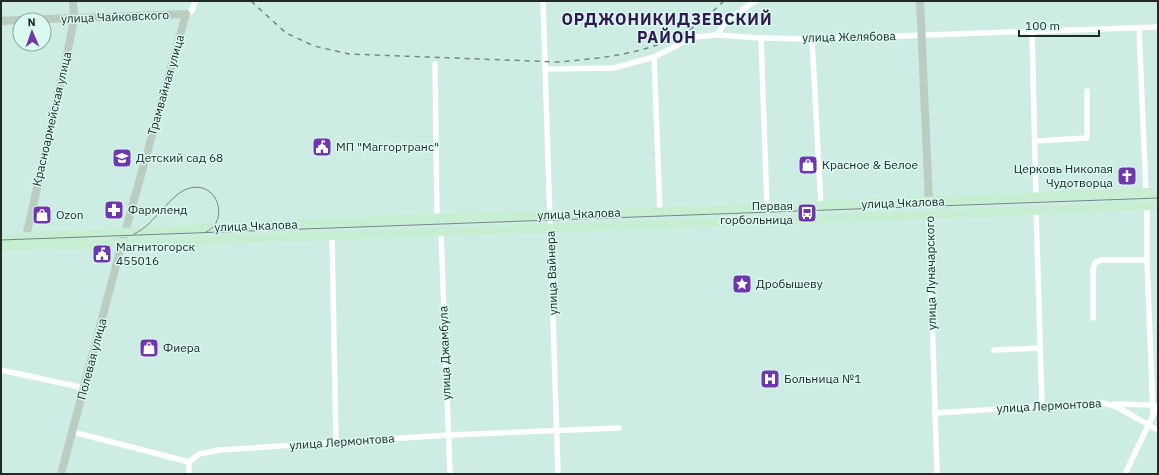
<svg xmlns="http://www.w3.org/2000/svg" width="1159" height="475" viewBox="0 0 1159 475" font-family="'IBM Plex Sans',sans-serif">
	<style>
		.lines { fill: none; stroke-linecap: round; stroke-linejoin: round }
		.street { stroke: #fff; stroke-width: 5.5 }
		.secondary { stroke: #bbccc1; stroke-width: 8 }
		.primary { stroke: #c7eed3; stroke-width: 9 }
		.tram { stroke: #738882; stroke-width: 1 }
		.rail { stroke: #738882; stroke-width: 1.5; stroke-dasharray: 5 5; stroke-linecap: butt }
		.labels { text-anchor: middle; stroke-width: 3; stroke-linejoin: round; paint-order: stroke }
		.street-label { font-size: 12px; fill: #202b28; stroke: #daf9f1 }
		.poi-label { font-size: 12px; fill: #202b28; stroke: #daf9f1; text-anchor: start }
		.district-label { font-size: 16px; font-weight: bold; letter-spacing: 1px; fill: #321851; stroke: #daf9f1 }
	</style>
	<rect width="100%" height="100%" fill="#cdece4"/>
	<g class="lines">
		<g class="street">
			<path d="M543,1L558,474"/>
			<path d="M186,14L192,11L195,1"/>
			<path d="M1139,28L1146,193"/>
			<path d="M1032,32L1036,197"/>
			<path d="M717,35L726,21L755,1"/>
			<path d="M761,38L767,208"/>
			<path d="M812,39L821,205"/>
			<path d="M654,57L660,212"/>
			<path d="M435,64L437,218"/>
			<path d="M545,69L614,68L654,57L694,37L717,35L761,38L812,39L1158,27"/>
			<path d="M1035,141L1087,138V91"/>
			<path d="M1147,205V260L1153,414"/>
			<path d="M1036,210L1042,405"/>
			<path d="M929,215L937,474"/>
			<path d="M441,232L450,474"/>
			<path d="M332,235L336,442"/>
			<path d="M1093,318V269L1095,263L1101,260H1147"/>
			<path d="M994,350L1040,348"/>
			<path d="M1,370L84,388"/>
			<path d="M1114,404L1153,405"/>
			<path d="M934,413L1103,403L1117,407L1158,430"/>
			<path d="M73,432L189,462L199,454L220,450L449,435L619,428"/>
			<path d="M189,474V462"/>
			<path d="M1125,474L1158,405"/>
		</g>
		<g class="secondary">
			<path d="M920,1L929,202"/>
			<path d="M20,20L186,14L122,243L61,474"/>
			<path d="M1,21L20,20"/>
			<path d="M26,237L70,40L74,19L73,1"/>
		</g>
		<g class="primary">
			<path d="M1,238L437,218L660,212L1158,192"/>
			<path d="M1,247L929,215L1158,205"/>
		</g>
		<g class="tram">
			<path d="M134,234C154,226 171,192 190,188C218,181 230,221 206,232"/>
			<path d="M1,240L1158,198"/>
		</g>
		<path class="rail" d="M251,1L286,33L314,46L349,54L557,62C599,59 653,53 689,30C702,22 713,11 724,1"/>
	</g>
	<defs>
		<symbol id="civic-square" viewBox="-11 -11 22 22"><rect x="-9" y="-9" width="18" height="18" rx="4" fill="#6f37ae" stroke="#daf9f1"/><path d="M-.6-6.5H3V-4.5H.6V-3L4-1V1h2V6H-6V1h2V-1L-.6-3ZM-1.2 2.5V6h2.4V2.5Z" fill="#fff"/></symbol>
		<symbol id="school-square" viewBox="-11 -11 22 22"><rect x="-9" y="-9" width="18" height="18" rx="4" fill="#6f37ae" stroke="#daf9f1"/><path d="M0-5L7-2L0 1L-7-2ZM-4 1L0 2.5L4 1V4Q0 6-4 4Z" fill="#fff"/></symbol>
		<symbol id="shop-square" viewBox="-11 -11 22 22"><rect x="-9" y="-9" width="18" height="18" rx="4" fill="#6f37ae" stroke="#daf9f1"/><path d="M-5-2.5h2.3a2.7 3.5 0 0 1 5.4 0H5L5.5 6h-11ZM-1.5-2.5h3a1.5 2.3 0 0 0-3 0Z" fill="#fff"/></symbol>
		<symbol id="church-square" viewBox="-11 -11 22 22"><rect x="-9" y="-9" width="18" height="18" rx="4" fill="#6f37ae" stroke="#daf9f1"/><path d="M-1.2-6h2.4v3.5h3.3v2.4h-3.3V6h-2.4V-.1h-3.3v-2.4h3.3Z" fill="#fff"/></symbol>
		<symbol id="pharmacy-square" viewBox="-11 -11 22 22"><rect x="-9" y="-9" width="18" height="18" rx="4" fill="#6f37ae" stroke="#daf9f1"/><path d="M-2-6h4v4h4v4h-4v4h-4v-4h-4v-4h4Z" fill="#fff"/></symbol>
		<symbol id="bus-square" viewBox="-11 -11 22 22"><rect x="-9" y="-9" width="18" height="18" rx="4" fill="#6f37ae" stroke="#daf9f1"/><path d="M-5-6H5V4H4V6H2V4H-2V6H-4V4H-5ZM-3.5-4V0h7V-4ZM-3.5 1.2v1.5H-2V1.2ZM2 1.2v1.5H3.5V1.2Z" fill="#fff"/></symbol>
		<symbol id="sight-square" viewBox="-11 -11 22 22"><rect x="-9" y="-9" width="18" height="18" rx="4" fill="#6f37ae" stroke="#daf9f1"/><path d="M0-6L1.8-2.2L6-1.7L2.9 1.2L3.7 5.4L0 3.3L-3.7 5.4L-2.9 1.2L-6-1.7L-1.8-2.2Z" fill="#fff"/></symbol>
		<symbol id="hospital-square" viewBox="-11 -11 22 22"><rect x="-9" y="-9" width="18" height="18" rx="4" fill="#6f37ae" stroke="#daf9f1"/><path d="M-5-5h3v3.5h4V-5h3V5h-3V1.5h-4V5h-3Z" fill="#fff"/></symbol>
	</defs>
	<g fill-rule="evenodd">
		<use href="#civic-square" x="311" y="136" width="22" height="22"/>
		<use href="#school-square" x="111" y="147" width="22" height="22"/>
		<use href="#shop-square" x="797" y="154" width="22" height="22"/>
		<use href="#church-square" x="1116" y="165" width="22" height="22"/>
		<use href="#pharmacy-square" x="103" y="199" width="22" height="22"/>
		<use href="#bus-square" x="796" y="202" width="22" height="22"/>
		<use href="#shop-square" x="31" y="204" width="22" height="22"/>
		<use href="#civic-square" x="91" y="243" width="22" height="22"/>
		<use href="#sight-square" x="731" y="273" width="22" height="22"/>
		<use href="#shop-square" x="138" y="337" width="22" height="22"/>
		<use href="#hospital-square" x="759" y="368" width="22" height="22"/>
	</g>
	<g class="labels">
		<g class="street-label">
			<text transform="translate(115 17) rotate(-2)" y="4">улица Чайковского</text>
			<text transform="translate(849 37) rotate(-1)" y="4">улица Желябова</text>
			<text transform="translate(166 85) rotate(-74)" y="4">Трамвайная улица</text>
			<text transform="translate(52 119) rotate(-77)" y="4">Красноармейская улица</text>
			<text transform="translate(903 203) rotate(-2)" y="4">улица Чкалова</text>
			<text transform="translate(579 214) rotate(-2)" y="4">улица Чкалова</text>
			<text transform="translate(256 226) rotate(-2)" y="4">улица Чкалова</text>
			<text transform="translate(552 273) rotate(-92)" y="4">улица Вайнера</text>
			<text transform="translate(931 273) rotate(-91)" y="4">улица Луначарского</text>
			<text transform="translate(445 353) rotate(-92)" y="4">улица Джамбула</text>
			<text transform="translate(92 359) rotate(-75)" y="4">Полевая улица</text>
			<text transform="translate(1049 406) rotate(-3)" y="4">улица Лермонтова</text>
			<text transform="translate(342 442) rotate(-4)" y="4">улица Лермонтова</text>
		</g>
		<g class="poi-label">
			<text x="336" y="151">МП "Маггортранс"</text>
			<text x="136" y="162">Детский сад 68</text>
			<text x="822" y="169">Красное &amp; Белое</text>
			<text x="1113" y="173" text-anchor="end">Церковь Николая<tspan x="1113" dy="14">Чудотворца</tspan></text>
			<text x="793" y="210" text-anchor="end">Первая<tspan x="793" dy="14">горбольница</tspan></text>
			<text x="128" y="214">Фармленд</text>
			<text x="56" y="219">Ozon</text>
			<text x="116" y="251">Магнитогорск<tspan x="116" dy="14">455016</tspan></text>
			<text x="756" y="288">Дробышеву</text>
			<text x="163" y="352">Фиера</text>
			<text x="784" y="383">Больница №1</text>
		</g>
		<g class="district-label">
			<text x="667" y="25">ОРДЖОНИКИДЗЕВСКИЙ<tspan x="667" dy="18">РАЙОН</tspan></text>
		</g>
	</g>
	<rect width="1159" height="475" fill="none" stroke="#202b28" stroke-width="4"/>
	<g transform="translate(32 32) rotate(358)"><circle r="19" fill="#daf9f1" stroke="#90a7a1"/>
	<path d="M0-3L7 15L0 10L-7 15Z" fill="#6f37ae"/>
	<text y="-6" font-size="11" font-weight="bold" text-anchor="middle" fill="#202b28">N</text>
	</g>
	<path d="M1019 30v6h80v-6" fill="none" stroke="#202b28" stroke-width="2"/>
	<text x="1025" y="30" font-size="12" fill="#202b28" stroke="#daf9f1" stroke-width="3" paint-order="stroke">100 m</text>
</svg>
